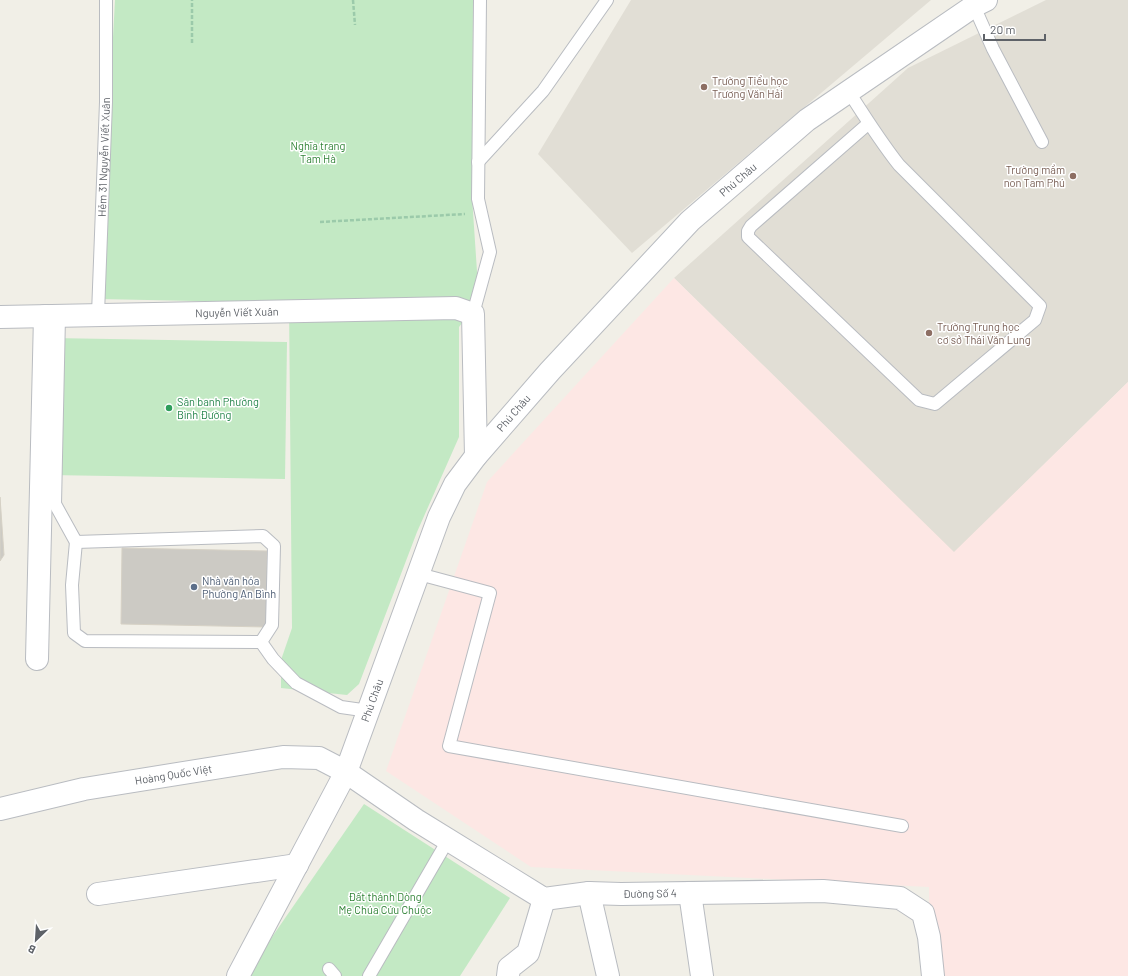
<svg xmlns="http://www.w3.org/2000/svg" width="1128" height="976" viewBox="0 0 1128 976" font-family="Barlow,sans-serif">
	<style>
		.education { fill: #e1ded5 }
		.medical { fill: #fde7e4 }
		.green { fill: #c3e9c4 }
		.building { fill: #cccac4; stroke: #d6d1c5 }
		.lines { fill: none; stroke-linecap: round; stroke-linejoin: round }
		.service-casing { stroke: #b9bcc1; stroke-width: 14 }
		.minor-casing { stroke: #b9bcc1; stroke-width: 24 }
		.tertiary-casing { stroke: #b9bcc1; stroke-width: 24 }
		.path { stroke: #9bcaaa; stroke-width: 2.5; stroke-dasharray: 4 2; stroke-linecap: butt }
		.service { stroke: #fff; stroke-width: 12 }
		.minor { stroke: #fff; stroke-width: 22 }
		.tertiary { stroke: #fff; stroke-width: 22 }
		.education-dot { fill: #8d6e63; stroke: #fff; stroke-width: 1.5 }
		.leisure-dot { fill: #2e9e5b; stroke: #fff; stroke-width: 1.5 }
		.service-dot { fill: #5c6f8a; stroke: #fff; stroke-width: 1.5 }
		.labels { text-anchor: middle; stroke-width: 3; stroke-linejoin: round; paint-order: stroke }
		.education-label { font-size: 11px; fill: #785e54; stroke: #fff; text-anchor: start }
		.park-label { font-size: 11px; fill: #318337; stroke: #fff }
		.street-label { font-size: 11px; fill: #5e6268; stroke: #fff }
		.leisure-label { font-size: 11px; fill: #27864d; stroke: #fff; text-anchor: start }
		.service-label { font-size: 11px; fill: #4e5e75; stroke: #fff; text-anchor: start }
	</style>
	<rect width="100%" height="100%" fill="#f1efe7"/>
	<g class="education">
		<path d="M631,0H931L632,253L538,154Z"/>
		<path d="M1046,0H1128V382L954,553L674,278L908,68Z"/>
	</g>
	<path class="medical" d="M674,278L954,552L1128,382V976H930L929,887L531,867L386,771L487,482Z"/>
	<g class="green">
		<path d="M115,0H473L472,197L479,301L459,327V437L417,532L359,684L347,695L281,688V660L292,628L289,303L99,299Z"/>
		<path d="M52,338L287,342L285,479L50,475Z"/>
		<path d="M364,804L510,898L460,976H245Z"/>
	</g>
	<g class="building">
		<path d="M0,497L4,555L0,561Z"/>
		<path d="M122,548L267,551L266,627L121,624Z"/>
	</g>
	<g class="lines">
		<defs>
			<g id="service">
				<path d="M974,6L993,49L1042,142"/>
				<path d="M849,92C865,117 880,141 899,165L1040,306L1035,320L935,404L919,400L748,237V231L751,226L869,123"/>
				<path d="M478,162L543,91L607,0"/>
				<path id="s1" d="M98,314L106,102V0"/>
				<path d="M473,314L490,252L478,199L480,0"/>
				<path d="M59,316L55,504L76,542L263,536L274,546L272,625L261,642L273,659L296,683L341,707L369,711"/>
				<path d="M76,542L72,585L74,633L85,641L261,642"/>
				<path d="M419,574L490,593L449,746L902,826"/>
				<path d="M329,969L335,976"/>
				<path d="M369,976L448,840"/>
			</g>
			<g id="minor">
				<path id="s2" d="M0,317L456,308L473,314L476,456"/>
				<path d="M37,659L45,316"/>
				<path id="s3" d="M0,809L84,789L283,757L319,758L346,772L416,820L544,899L589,893L621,894L823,891L900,898L923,913L929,937L933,976"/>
				<path d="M589,893L608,976"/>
				<path d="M690,893L702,976"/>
				<path d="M98,894L297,865"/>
				<path d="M508,976L509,968L528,953L544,899"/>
			</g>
			<g id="tertiary">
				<path id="s4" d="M238,976L346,772L439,517L455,484L476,456L550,371L690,221L807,120L974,6L986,0"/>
			</g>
		</defs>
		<use href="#service" class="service-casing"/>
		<use href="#minor" class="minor-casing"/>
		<use href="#tertiary" class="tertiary-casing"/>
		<g class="path">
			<path d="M353,0L355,25"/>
			<path d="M192,43V0"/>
			<path d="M320,222L465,214"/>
		</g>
		<use href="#service" class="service"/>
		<use href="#minor" class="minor"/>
		<use href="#tertiary" class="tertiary"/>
	</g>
	<g class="education-dot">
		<circle cx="704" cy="87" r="4"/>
		<circle cx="1073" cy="176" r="4"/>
		<circle cx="929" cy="333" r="4"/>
	</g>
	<circle class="leisure-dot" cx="169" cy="408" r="4"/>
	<circle class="service-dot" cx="194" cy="587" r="4"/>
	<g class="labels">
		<g class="education-label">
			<text x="712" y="85">Trường Tiểu học<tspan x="712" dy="13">Trương Văn Hải</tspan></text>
			<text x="1065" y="174" text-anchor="end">Trường mầm<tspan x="1065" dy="13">non Tam Phú</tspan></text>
			<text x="937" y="331">Trường Trung học<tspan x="937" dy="13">cơ sở Thái Văn Lung</tspan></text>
		</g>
		<g class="park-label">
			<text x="318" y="150">Nghĩa trang<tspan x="318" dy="13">Tam Hà</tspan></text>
			<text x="385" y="901">Đất thánh Dòng<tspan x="385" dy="13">Mẹ Chúa Cứu Chuộc</tspan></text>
		</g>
		<g class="street-label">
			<text dy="4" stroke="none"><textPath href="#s1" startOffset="157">Hẻm 31 Nguyễn Viết Xuân</textPath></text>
			<text dy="4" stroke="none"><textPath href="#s4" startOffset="955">Phú Châu</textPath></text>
			<text dy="4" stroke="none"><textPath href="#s2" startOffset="237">Nguyễn Viết Xuân</textPath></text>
			<text dy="4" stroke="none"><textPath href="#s4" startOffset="631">Phú Châu</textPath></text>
			<text dy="4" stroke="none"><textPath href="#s4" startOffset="307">Phú Châu</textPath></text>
			<text dy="4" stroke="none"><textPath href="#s3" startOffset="177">Hoàng Quốc Việt</textPath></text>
			<text dy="4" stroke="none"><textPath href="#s3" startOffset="696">Đường Số 4</textPath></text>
		</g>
		<g class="leisure-label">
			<text x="177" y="406">Sân banh Phường<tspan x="177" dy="13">Bình Đường</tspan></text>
		</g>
		<g class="service-label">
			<text x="202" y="585">Nhà văn hóa<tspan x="202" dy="13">Phường An Bình</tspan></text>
		</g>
	</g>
	<g transform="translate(36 940) rotate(205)" stroke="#ffffff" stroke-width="3" paint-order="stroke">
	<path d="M0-3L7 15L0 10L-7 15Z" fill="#5e6268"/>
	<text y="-6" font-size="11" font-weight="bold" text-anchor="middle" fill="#5e6268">B</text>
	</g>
	<path d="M984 34v6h61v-6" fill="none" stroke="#5e6268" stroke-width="2"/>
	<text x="990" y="34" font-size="12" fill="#5e6268" stroke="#ffffff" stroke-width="3" paint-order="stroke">20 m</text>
</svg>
